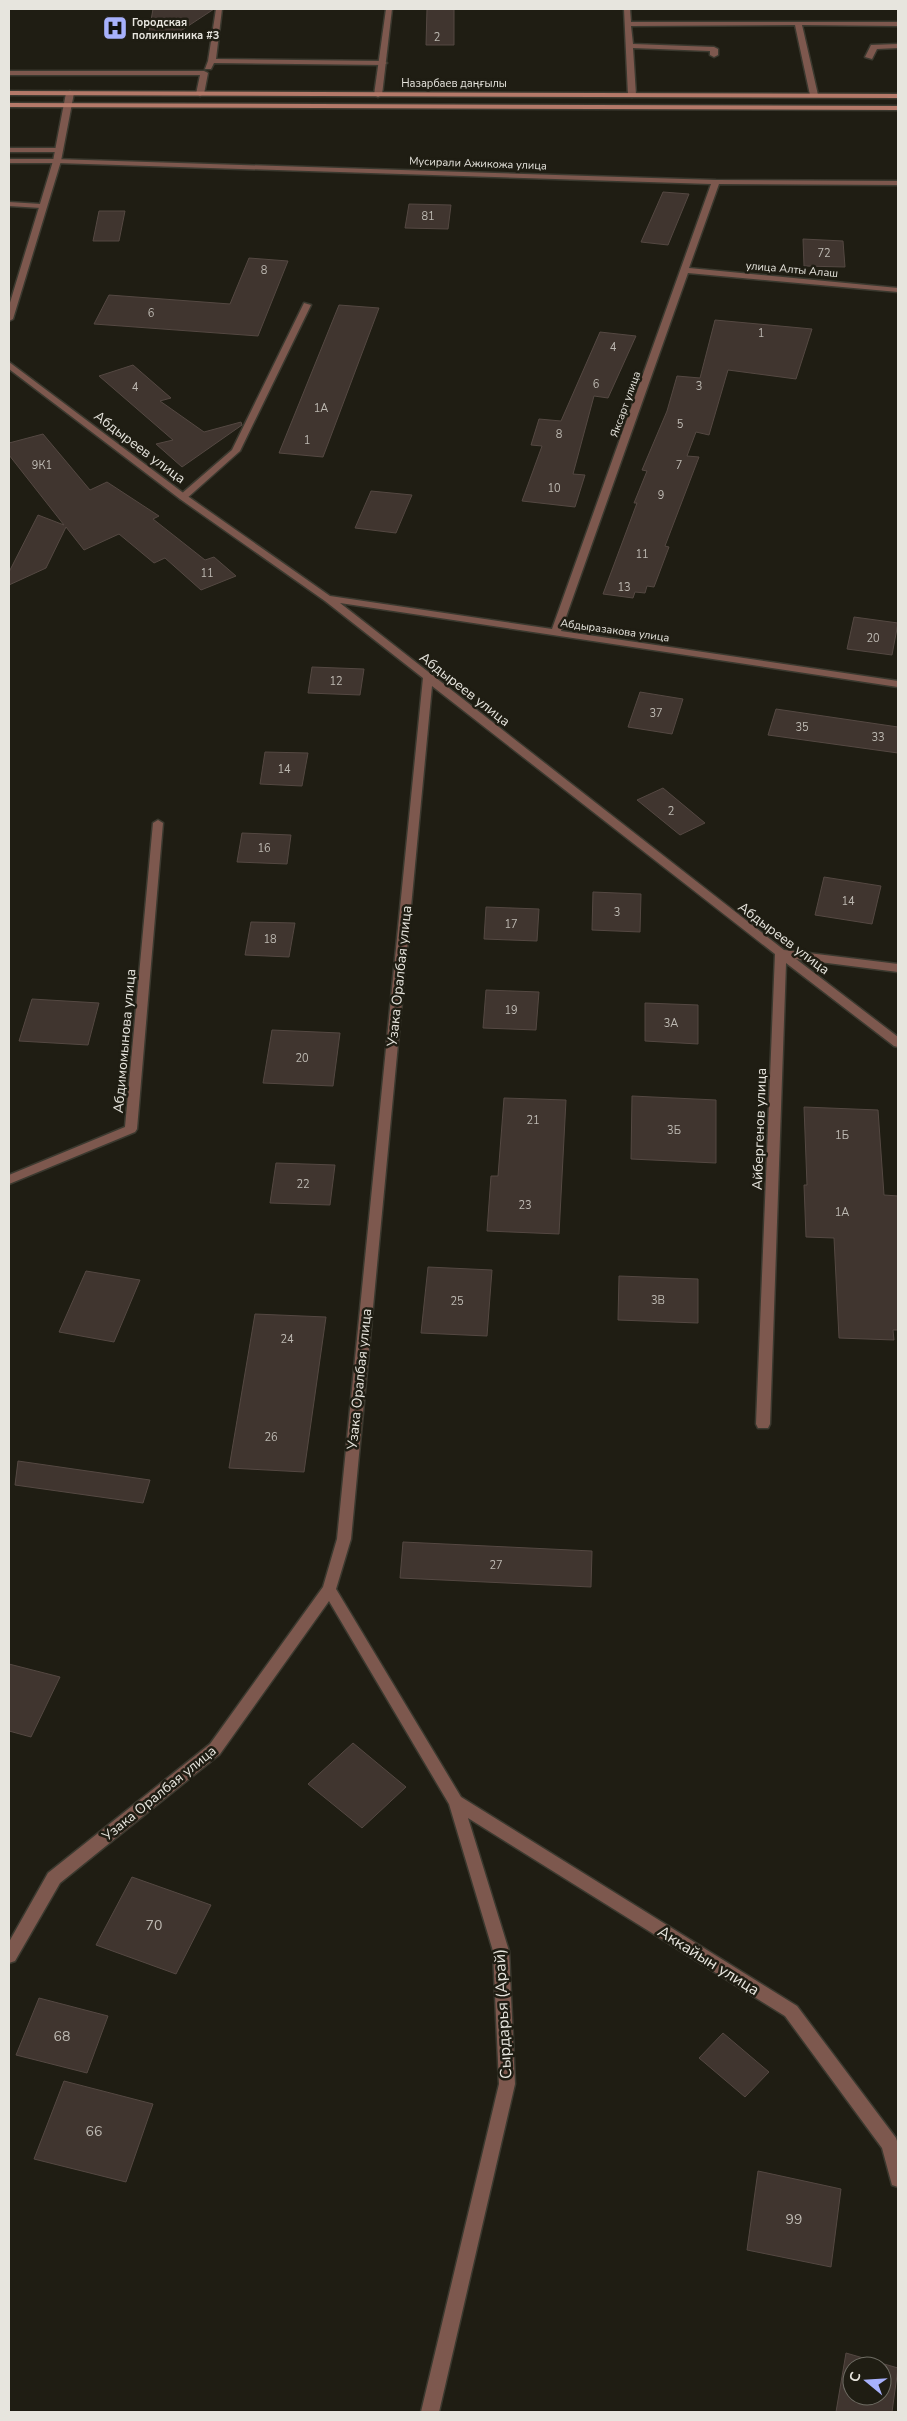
<svg xmlns="http://www.w3.org/2000/svg" width="907" height="2421" viewBox="0 0 907 2421" font-family="'Nunito Sans',sans-serif">
	<style>
		.building { fill: #40352f; stroke: #544842; fill-rule: evenodd }
		.lines { fill: none; stroke-linecap: round; stroke-linejoin: round }
		.service-casing { stroke: #3b392f; stroke-width: 3 }
		.minor-casing { stroke: #3b392f; stroke-width: 3 }
		.tertiary-casing { stroke: #3b392f; stroke-width: 3 }
		.secondary-casing { stroke: #3b392f; stroke-width: 3 }
		.service { fill: #7d584e; fill-rule: evenodd }
		.minor { fill: #7d584e; fill-rule: evenodd }
		.tertiary { fill: #7d584e; fill-rule: evenodd }
		.secondary { fill: #b47969; fill-rule: evenodd }
		.labels { text-anchor: middle; stroke-width: 5; stroke-linejoin: round; paint-order: stroke }
		.far-poi-label { font-size: 11px; font-weight: bold; fill: #e7e5de; stroke: #1f1d13; text-anchor: start }
		.number-label { font-size: 11px; fill: #bdb9b2 }
		.far-street-label { font-size: 11px; fill: #e7e5de; stroke: #1f1d13 }
		.street-label { font-size: 14px; fill: #e7e5de; stroke: #1f1d13 }
		.near-number-label { font-size: 14px; fill: #bdb9b2 }
		.near-street-label { font-size: 16px; fill: #e7e5de; stroke: #1f1d13 }
	</style>
	<rect width="100%" height="100%" fill="#1f1d13"/>
	<g class="building">
		<path d="M153,9H214L179,32L148,37Z"/>
		<path d="M427,9H454V45H426Z"/>
		<path d="M663,192L689,194L668,245L641,242Z"/>
		<path d="M409,204L451,205L448,229L405,228Z"/>
		<path d="M99,211H125L119,241H93Z"/>
		<path d="M803,239L843,241L845,267L804,266Z"/>
		<path d="M249,258L288,261L258,336L94,324L109,295L230,304Z"/>
		<path d="M339,305L379,308L323,457L279,453Z"/>
		<path d="M715,320L812,329L796,379L728,370L709,435L696,432L687,456L699,457L665,546L669,547L654,587L647,586L645,593L635,592L633,598L603,594L637,503H634L647,471L642,470L667,411L677,376L700,378Z"/>
		<path d="M600,332L636,336L608,398L594,396L573,474L585,475L575,507L522,501L542,446L531,445L539,419L561,421Z"/>
		<path d="M133,365L171,398L160,401L204,432L241,422L242,425L182,467L156,444L173,440L99,376Z"/>
		<path d="M43,434L90,490L107,482L159,516L153,519L205,560L214,557L236,576L201,590L165,558L154,563L119,534L84,550L66,527L46,568L9,585V572L38,515L64,525L9,455V443Z"/>
		<path d="M371,491L412,495L396,533L355,528Z"/>
		<path d="M854,617L898,623L892,655L847,649Z"/>
		<path d="M312,667L364,669L360,695L308,693Z"/>
		<path d="M640,692L683,699L672,734L628,727Z"/>
		<path d="M776,709L898,727V753L768,735Z"/>
		<path d="M265,752L308,753L302,786L260,784Z"/>
		<path d="M663,788L705,823L680,835L637,800Z"/>
		<path d="M242,833L291,835L287,864L237,862Z"/>
		<path d="M824,877L881,886L872,924L815,915Z"/>
		<path d="M593,892L641,894L640,932L592,930Z"/>
		<path d="M486,907L539,909L537,941L484,939Z"/>
		<path d="M251,922L295,923L289,957L245,955Z"/>
		<path d="M486,990L539,992L536,1030L483,1028Z"/>
		<path d="M32,999L99,1003L88,1045L19,1041Z"/>
		<path d="M645,1003L698,1005V1044L645,1041Z"/>
		<path d="M272,1030L340,1033L333,1086L263,1083Z"/>
		<path d="M632,1096L716,1100V1163L631,1159Z"/>
		<path d="M504,1098L566,1100L559,1234L487,1231L491,1176H498Z"/>
		<path d="M804,1107L878,1110L884,1195L898,1196V1330H893L894,1340L839,1338L834,1238L806,1237L804,1185H807Z"/>
		<path d="M276,1163L335,1165L330,1205L270,1203Z"/>
		<path d="M428,1267L492,1270L487,1336L421,1333Z"/>
		<path d="M86,1271L140,1280L114,1342L59,1332Z"/>
		<path d="M619,1276L698,1279V1323L618,1320Z"/>
		<path d="M255,1314L326,1317L304,1472L229,1468Z"/>
		<path d="M18,1461L150,1480L143,1503L15,1485Z"/>
		<path d="M403,1542L592,1551L591,1587L400,1578Z"/>
		<path d="M9,1664L60,1677L31,1737L9,1731Z"/>
		<path d="M353,1743L406,1787L362,1828L308,1784Z"/>
		<path d="M132,1877L211,1905L176,1974L96,1945Z"/>
		<path d="M39,1998L108,2016L87,2073L16,2055Z"/>
		<path d="M723,2033L769,2072L745,2097L699,2058Z"/>
		<path d="M64,2081L153,2104L126,2182L34,2159Z"/>
		<path d="M758,2171L841,2189L831,2267L747,2250Z"/>
		<path d="M846,2353L898,2368L892,2412H836ZM852,2366H882V2396H852Z"/>
	</g>
	<g class="lines">
		<defs>
			<g id="service">
				<path d="M216,9H222L216,59L383,61L387,63L383,65L214,63L211,69H205L208,61Z"/>
				<path d="M624,9H630L631,22H898V26L802,25L818,95L814,97L810,95L795,25L631,26L633,44L714,47L718,49V55L714,57L710,55V51L633,48L636,95L632,97L628,95Z"/>
				<path d="M898,44V48L877,49L872,59L865,57L871,45Z"/>
				<path d="M9,71H204L208,73L204,94L200,96L196,94L200,75H9Z"/>
				<path d="M9,148H59L63,150L59,152H9Z"/>
				<path d="M9,159H57L61,161L57,163H9Z"/>
				<path d="M9,202L41,204L45,206L41,208L9,206Z"/>
				<path d="M304,303L311,305L240,451L186,499H180V495L232,450Z"/>
			</g>
			<g id="minor">
				<path d="M386,9H392L382,95L378,97L374,95Z"/>
				<path d="M54,159L716,180L898,181V185L719,184L689,268L898,288V292L688,273L561,631L898,681V687L340,603L784,950L898,964V972L796,959L898,1037V1047L894,1046L786,963L770,1424L768,1428H758L756,1424L775,954L432,686L351,1539L336,1589L461,1797L797,2006L896,2138L898,2144V2187L892,2185L882,2148L785,2016L468,1818L509,1951L515,2084L439,2412H421L499,2084L493,1951L449,1804L329,1601L220,1754L60,1883L15,1961L9,1963V1942L48,1873L210,1744L323,1587L337,1539L423,678L325,601L180,499L9,369V362L186,495L330,596L552,629L711,184L57,163L53,161Z"/>
				<path d="M158,820L163,823L137,1129L135,1132L9,1184V1175L125,1127L153,823Z"/>
			</g>
			<path id="tertiary" d="M70,91L74,93L61,161L13,319L9,321V306L53,161L66,93Z"/>
			<g id="secondary">
				<path d="M9,91L898,94V98L9,95Z"/>
				<path d="M9,103L898,106V110L9,107Z"/>
			</g>
		</defs>
		<use href="#service" class="service-casing"/>
		<use href="#minor" class="minor-casing"/>
		<use href="#tertiary" class="tertiary-casing"/>
		<use href="#secondary" class="secondary-casing"/>
		<use href="#service" class="service"/>
		<use href="#minor" class="minor"/>
		<use href="#tertiary" class="tertiary"/>
		<use href="#secondary" class="secondary"/>
	</g>
	<defs>
		<symbol id="hospital-square" viewBox="-11 -11 22 22"><rect x="-9" y="-9" width="18" height="18" rx="4" fill="#a7b1fc" stroke="#1f1d13"/><path d="M-5-5h3v3.5h4V-5h3V5h-3V1.5h-4V5h-3Z" fill="#111"/></symbol>
	</defs>
	<g fill-rule="evenodd">
		<use href="#hospital-square" x="101" y="14" width="28" height="28"/>
	</g>
	<g class="labels">
		<g class="far-poi-label">
			<text x="132" y="26">Городская<tspan x="132" dy="13">поликлиника #3</tspan></text>
		</g>
		<g class="number-label">
			<text x="437" y="41">2</text>
			<text x="428" y="220">81</text>
			<text x="824" y="257">72</text>
			<text x="264" y="274">8</text>
			<text x="151" y="317">6</text>
			<text x="761" y="337">1</text>
			<text x="613" y="351">4</text>
			<text x="596" y="388">6</text>
			<text x="699" y="390">3</text>
			<text x="135" y="391">4</text>
			<text x="321" y="412">1А</text>
			<text x="680" y="428">5</text>
			<text x="559" y="438">8</text>
			<text x="307" y="444">1</text>
			<text x="42" y="469">9К1</text>
			<text x="679" y="469">7</text>
			<text x="554" y="492">10</text>
			<text x="661" y="499">9</text>
			<text x="642" y="558">11</text>
			<text x="207" y="577">11</text>
			<text x="624" y="591">13</text>
			<text x="873" y="642">20</text>
			<text x="336" y="685">12</text>
			<text x="656" y="717">37</text>
			<text x="802" y="731">35</text>
			<text x="878" y="741">33</text>
			<text x="284" y="773">14</text>
			<text x="671" y="815">2</text>
			<text x="264" y="852">16</text>
			<text x="848" y="905">14</text>
			<text x="617" y="916">3</text>
			<text x="511" y="928">17</text>
			<text x="270" y="943">18</text>
			<text x="511" y="1014">19</text>
			<text x="671" y="1027">3А</text>
			<text x="302" y="1062">20</text>
			<text x="533" y="1124">21</text>
			<text x="674" y="1134">3Б</text>
			<text x="842" y="1139">1Б</text>
			<text x="303" y="1188">22</text>
			<text x="525" y="1209">23</text>
			<text x="842" y="1216">1А</text>
			<text x="658" y="1304">3В</text>
			<text x="457" y="1305">25</text>
			<text x="287" y="1343">24</text>
			<text x="271" y="1441">26</text>
			<text x="496" y="1569">27</text>
		</g>
		<g class="far-street-label">
			<text x="454" y="87">Назарбаев даңғылы</text>
			<text transform="translate(478 163) rotate(2)" y="4">Мусирали Ажикожа улица</text>
			<text transform="translate(792 269) rotate(5)" y="4">улица Алты Алаш</text>
			<text transform="translate(625 404) rotate(-70)" y="4">Яксарт улица</text>
			<text transform="translate(615 630) rotate(8)" y="4">Абдыразакова улица</text>
		</g>
		<g class="street-label">
			<text transform="translate(140 447) rotate(37)" y="5">Абдыреев улица</text>
			<text transform="translate(465 689) rotate(38)" y="5">Абдыреев улица</text>
			<text transform="translate(784 938) rotate(37)" y="5">Абдыреев улица</text>
			<text transform="translate(399 976) rotate(-84)" y="5">Узака Оралбая улица</text>
			<text transform="translate(124 1041) rotate(-85)" y="5">Абдимомынова улица</text>
			<text transform="translate(759 1129) rotate(-88)" y="5">Айбергенов улица</text>
			<text transform="translate(359 1379) rotate(-84)" y="5">Узака Оралбая улица</text>
			<text transform="translate(159 1793) rotate(-39)" y="5">Узака Оралбая улица</text>
		</g>
		<g class="near-number-label">
			<text x="154" y="1930">70</text>
			<text x="62" y="2041">68</text>
			<text x="94" y="2136">66</text>
			<text x="794" y="2224">99</text>
		</g>
		<g class="near-street-label">
			<text transform="translate(709 1960) rotate(32)" y="6">Аккайын улица</text>
			<text transform="translate(502 2014) rotate(-93)" y="6">Сырдарья (Арай)</text>
		</g>
	</g>
	<rect width="907" height="2421" fill="none" stroke="#e7e5de" stroke-width="20"/>
	<g transform="translate(867 2381) rotate(288)"><circle r="24" fill="#1f1d13" stroke="#6f6d64"/>
	<path d="M0-4L9 19L0 12L-9 19Z" fill="#a7b1fc"/>
	<text y="-8" font-size="14" font-weight="bold" text-anchor="middle" fill="#e7e5de">С</text>
	</g>
</svg>
